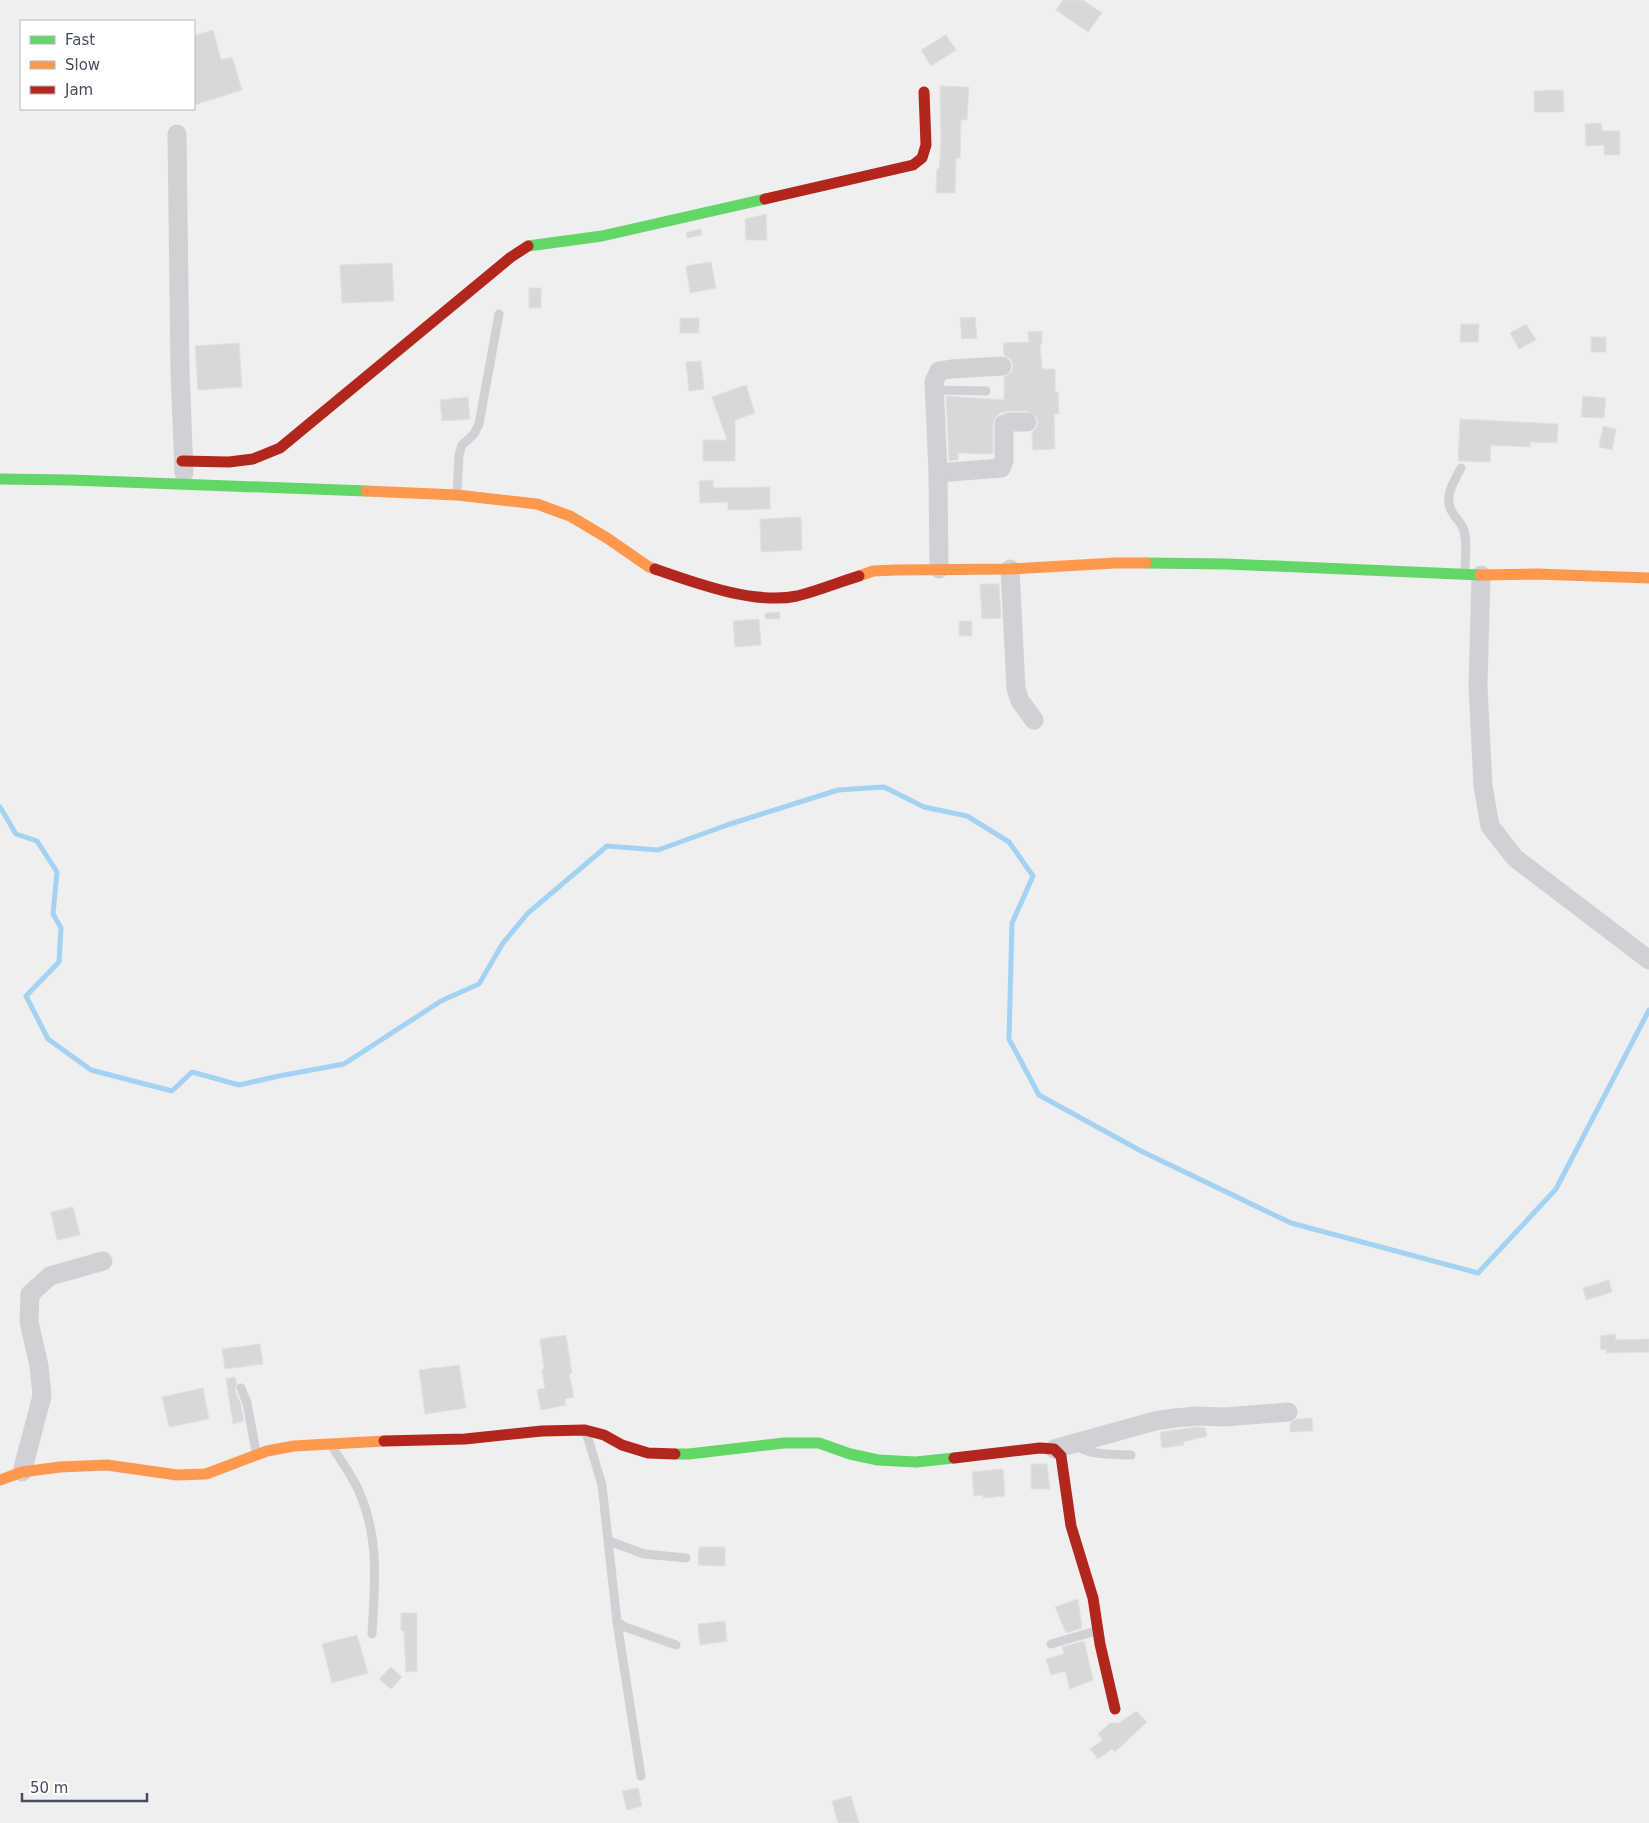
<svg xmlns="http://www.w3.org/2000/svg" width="1649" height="1823" viewBox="0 0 1649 1823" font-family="'DejaVu Sans',sans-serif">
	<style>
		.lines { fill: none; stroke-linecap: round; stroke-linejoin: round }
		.stream { stroke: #a3d2f2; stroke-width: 5 }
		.building { fill: #d8d8db; stroke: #e1e1e2 }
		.lane { stroke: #d0d1d5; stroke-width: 9 }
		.street { stroke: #d0d1d5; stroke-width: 19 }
		.fast { stroke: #63d668; stroke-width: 11 }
		.slow { stroke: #ff974d; stroke-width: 11 }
		.jam { stroke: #b3261e; stroke-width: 11 }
	</style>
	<rect width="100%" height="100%" fill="#f0efef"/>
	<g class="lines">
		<path class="stream" d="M0,807L16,834L37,841L57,872L53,914L61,928L59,962L26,996L48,1039L91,1070L172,1091L192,1072L239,1085L279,1076L344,1064L441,1001L479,984L503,943L528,913L607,846L658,850L730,824L838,790L884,787L924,807L967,816L1009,842L1033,876L1012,923L1009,1039L1039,1095L1141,1151L1291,1223L1478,1273L1556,1189L1649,1010"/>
	</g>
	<g class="building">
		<path d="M1063,0H1083L1102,13L1088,32L1056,10Z"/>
		<path d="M213,30L221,60L232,57L242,90L194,105V36Z"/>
		<path d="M946,35L956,50L931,66L921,50Z"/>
		<path d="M940,86L969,87L967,120H961L960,158H956L955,193H936L937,169H939L941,144Z"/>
		<path d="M1563,90L1564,112H1534V91Z"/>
		<path d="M1601,123L1602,131H1620V155H1604V145L1586,146L1585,124Z"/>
		<path d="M766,214L767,240H746L745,219Z"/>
		<path d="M701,229L702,235L687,238L686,232Z"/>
		<path d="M711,262L716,288L690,293L686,266Z"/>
		<path d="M392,263L394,301L342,303L340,265Z"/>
		<rect x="529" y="288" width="12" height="20"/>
		<path d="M975,317L977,338L962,339L960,318Z"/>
		<rect x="680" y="318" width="19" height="15"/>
		<path d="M1461,324H1479L1478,342H1460Z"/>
		<path d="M1526,324L1536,340L1519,349L1510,333Z"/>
		<path d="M1042,331V344H1040L1042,369H1055V392H1058L1059,414H1054L1055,449L1033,450L1032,432L1037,427L1038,422L1036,416L1027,411H1010L1000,413L995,418L993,424V454L958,453V460L949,461L946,396L1004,400V377L1012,371L1013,366L1011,359L1004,355L1003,343L1029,342L1028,332Z"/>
		<rect x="1591" y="337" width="15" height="15"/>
		<path d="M239,343L242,387L198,390L195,346Z"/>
		<path d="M701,361L704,389L689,391L686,362Z"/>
		<path d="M746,385L755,413L735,420V461H703V440H727L712,397Z"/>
		<path d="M1583,396L1606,398L1604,418L1581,417Z"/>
		<path d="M468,397L470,419L442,421L440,400Z"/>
		<path d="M1460,419L1558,424L1557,443L1530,442V447L1491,445L1490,462L1458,461Z"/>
		<path d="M1603,426L1616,429L1612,450L1599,447Z"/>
		<path d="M713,480V488L770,487V509L728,510V502L700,503L699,481Z"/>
		<path d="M801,517L802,550L761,552L760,519Z"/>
		<path d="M980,584H999L1001,618L982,619Z"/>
		<path d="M780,612V619H765V613Z"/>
		<path d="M759,619L761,645L735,647L733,621Z"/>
		<rect x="959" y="621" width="13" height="15"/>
		<path d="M73,1207L80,1235L57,1240L51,1212Z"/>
		<path d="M1609,1280L1612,1292L1586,1300L1583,1288Z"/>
		<path d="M1615,1334L1616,1340L1649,1339V1352L1606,1353V1349L1601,1350L1600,1336Z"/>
		<path d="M566,1335L572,1373L569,1374L574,1397L565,1399L566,1405L541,1410L537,1390L545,1388L542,1370L544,1369L540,1339Z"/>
		<path d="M260,1344L263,1364L225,1369L222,1349Z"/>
		<path d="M459,1365L466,1408L425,1414L419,1370Z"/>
		<path d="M235,1377L237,1384L235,1390L241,1405L244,1421L233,1424L226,1379Z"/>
		<path d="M203,1388L209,1419L169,1427L162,1397Z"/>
		<path d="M1312,1418L1313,1431L1290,1432V1423L1297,1419Z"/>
		<path d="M1198,1427L1205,1428L1207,1436L1183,1442L1184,1445L1162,1448L1160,1432Z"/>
		<path d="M1031,1464H1047L1050,1489H1031Z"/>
		<path d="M1003,1469L1005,1496L983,1498V1495L974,1496L972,1472Z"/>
		<path d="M699,1547H725V1566L698,1565Z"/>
		<path d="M1078,1599L1082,1628L1066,1633L1055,1607Z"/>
		<path d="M401,1613H417V1671L406,1672L404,1631H401Z"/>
		<path d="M725,1621L727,1641L700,1645L698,1624Z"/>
		<path d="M357,1635L368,1673L332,1683L322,1644Z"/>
		<path d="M1084,1641L1093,1680L1070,1689L1065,1671L1051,1675L1046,1659L1064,1654L1062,1647Z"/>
		<path d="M391,1667L402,1677L391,1689L379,1679Z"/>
		<path d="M1136,1711L1147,1722L1115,1752L1112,1749L1098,1759L1090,1749L1103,1740L1098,1734L1110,1723H1119Z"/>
		<path d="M638,1788L642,1806L627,1810L622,1791Z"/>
		<path d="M851,1796L859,1823H838L832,1801Z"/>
	</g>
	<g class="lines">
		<g class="lane">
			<path d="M935,390L986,391"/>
			<path d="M1461,468C1453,483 1442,499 1454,515C1457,519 1461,523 1463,528C1468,541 1465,558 1465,572"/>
			<path d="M457,492L459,455L462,445L474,434L479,424L499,314"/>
			<path d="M241,1388L247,1403L256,1452"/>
			<path d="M587,1435L602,1485L617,1622L625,1627L676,1645"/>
			<path d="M1076,1444C1085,1456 1116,1454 1131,1455"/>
			<path d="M332,1446C340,1460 351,1474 358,1489C380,1538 375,1582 372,1634"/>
			<path d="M609,1541L644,1554L686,1558"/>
			<path d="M617,1622L641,1776"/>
			<path d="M1051,1644L1096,1631"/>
		</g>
		<g class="street">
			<path d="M177,134L180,371L184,473"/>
			<path d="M938,473L1001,468L1004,461V424L1010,422H1027"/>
			<path d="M939,569L938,473L934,382L939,371L951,369L1002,366"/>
			<path d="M1010,569L1016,689L1020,701L1034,720"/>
			<path d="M1481,575L1478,686L1483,786L1490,826L1515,858L1649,960"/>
			<path d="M1054,1449L1155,1421L1174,1418L1198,1416L1224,1417L1288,1412"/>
			<path d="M22,1472L42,1396L39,1366L29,1322L30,1294L50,1276L103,1261"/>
		</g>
		<g class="fast">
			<path d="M528,246L602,236L765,199"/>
			<path d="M0,479L71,480L366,491"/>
			<path d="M1146,563L1227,564L1480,575"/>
			<path d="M675,1454H689L784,1443H819L850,1454L878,1460L916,1462L954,1458"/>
		</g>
		<g class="slow">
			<path d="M366,491L457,495L537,504L570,516L607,538L649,567L655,569"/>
			<path d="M1480,575L1537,574L1649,578"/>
			<path d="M859,576L873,571L896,570L1010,569L1115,563H1146"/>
			<path d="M0,1480L22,1472L60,1467L107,1465L177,1475L206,1474L267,1451L294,1446L384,1441"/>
		</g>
		<g class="jam">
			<path d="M765,199L913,165L922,158L926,145L924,92"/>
			<path d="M182,461L229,462L253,459L280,448L511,257L528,246"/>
			<path d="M655,569C695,583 755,605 797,596C818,591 839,582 859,576"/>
			<path d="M384,1441L465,1439L542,1431L585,1430L604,1435L622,1445L648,1453L675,1454"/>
			<path d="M954,1458L1040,1448L1054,1449L1061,1456L1071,1526L1093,1598L1100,1644L1115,1709"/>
		</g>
	</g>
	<rect x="20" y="20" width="175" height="90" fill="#ffffff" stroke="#b5b8be"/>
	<rect x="30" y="36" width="25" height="8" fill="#63d668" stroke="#b5b8be"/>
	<text x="65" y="45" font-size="15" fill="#454d5d">Fast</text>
	<rect x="30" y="61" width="25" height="8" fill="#ff974d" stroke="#b5b8be"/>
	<text x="65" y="70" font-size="15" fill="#454d5d">Slow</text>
	<rect x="30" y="86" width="25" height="8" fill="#b3261e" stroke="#b5b8be"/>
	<text x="65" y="95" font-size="15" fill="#454d5d">Jam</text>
	<path d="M22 1793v8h125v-8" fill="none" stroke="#454d5d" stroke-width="2.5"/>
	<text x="30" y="1793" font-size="15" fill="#454d5d" stroke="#ffffff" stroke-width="4" paint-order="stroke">50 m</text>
</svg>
